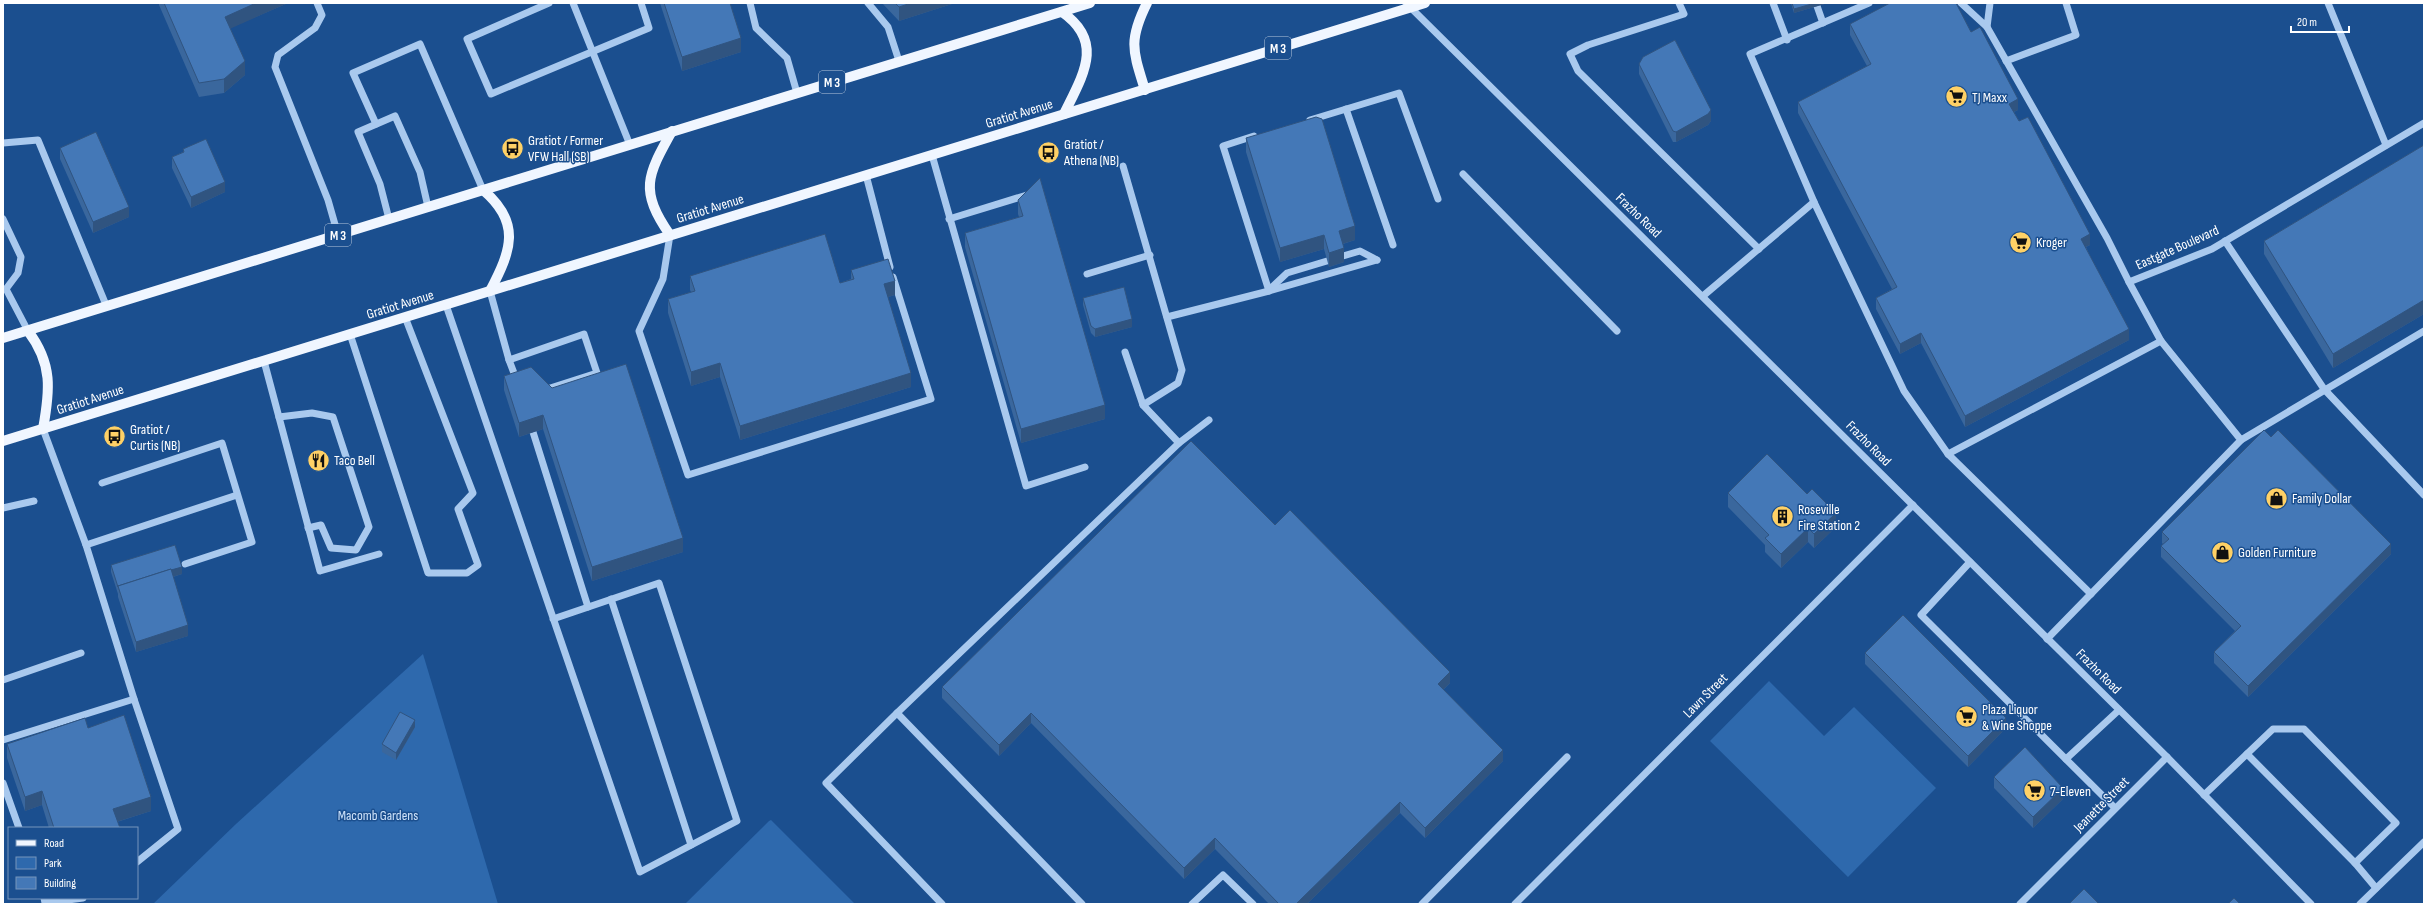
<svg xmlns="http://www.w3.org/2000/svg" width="2427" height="907" viewBox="0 0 2427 907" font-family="'Sofia Sans Condensed',sans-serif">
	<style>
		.green { fill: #2e69ad }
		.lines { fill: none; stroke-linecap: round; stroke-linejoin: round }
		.minor { stroke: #a9c9ee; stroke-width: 7 }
		.major { stroke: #f0f6ff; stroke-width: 10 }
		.wall { fill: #3a679d }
		.shaded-wall { fill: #305480 }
		.building { fill: #4478b7; stroke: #305480 }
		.labels { text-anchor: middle; stroke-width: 3; stroke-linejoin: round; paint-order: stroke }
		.shield { fill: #1b4f8f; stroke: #bbcadd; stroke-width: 1 }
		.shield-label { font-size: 13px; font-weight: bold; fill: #fff }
		.poi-label { font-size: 14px; fill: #fff; stroke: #1b4f8f; text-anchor: start }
		.street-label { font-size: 14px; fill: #fff; stroke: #1b4f8f }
		.park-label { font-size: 14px; fill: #cfe3fa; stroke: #1b4f8f }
	</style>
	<rect width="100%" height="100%" fill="#1b4f8f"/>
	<g class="green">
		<path d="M423,654L498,904H153L236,824Z"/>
		<path d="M1769,681L1824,736L1854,707L1936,788L1848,877L1710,741Z"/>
		<path d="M771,820L855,904H685L769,821Z"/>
	</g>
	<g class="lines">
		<g class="minor">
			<path d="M317,3L322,15L315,28L278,55L275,67L328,200L338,235"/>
			<path d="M549,3L467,39L491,94L649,28L641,3"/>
			<path d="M573,3L630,145"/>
			<path d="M750,3L756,28L787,58L797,93"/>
			<path d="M868,3L888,27L899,61"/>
			<path d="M1406,3L2167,757L2311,904"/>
			<path d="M1679,3L1684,14L1588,45L1570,54L1578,71L1759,249"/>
			<path d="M1773,3L1787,40"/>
			<path d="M1961,3L1987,27L1990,3"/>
			<path d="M2328,3L2386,145"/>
			<path d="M1817,6L1823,23"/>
			<path d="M1987,27L2107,238L2129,282L2212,249L2424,123"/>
			<path d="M2006,61L2076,35L2066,3"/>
			<path d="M1346,109L1393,245"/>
			<path d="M1310,120L1399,93L1438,199"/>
			<path d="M376,124L353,73L420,44L483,190"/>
			<path d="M3,143L38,140L106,305"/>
			<path d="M932,155L1026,486L1085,467"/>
			<path d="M1123,166L1182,370L1178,383L1143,405L1179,443"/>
			<path d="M1463,174L1617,331"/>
			<path d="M866,175L890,267"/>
			<path d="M1814,202L1750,54L1869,3"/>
			<path d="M3,219L21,257L18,273L6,289"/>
			<path d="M389,219L380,184L358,132L395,116L420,172L428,207"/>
			<path d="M949,219L1027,195"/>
			<path d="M670,235L663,279L639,331L688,475L931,399L893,277"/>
			<path d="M2225,241L2324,389L2424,495"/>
			<path d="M1343,256L1360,251L1377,260"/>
			<path d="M1087,274L1150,255"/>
			<path d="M6,289L28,331"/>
			<path d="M1270,289L1287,273L1327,261"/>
			<path d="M490,291L509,360L584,334L597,373L544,390"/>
			<path d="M1269,291L1377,260"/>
			<path d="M1703,296L1814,202L1904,391L1948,454L2091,594"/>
			<path d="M446,305L640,872L737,821L659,583L553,619"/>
			<path d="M1167,317L1269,291L1223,146L1254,136"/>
			<path d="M350,334L428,573H467L478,565L458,509L473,493L405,317"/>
			<path d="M1125,352L1143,405"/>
			<path d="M509,360L517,381"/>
			<path d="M264,361L320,571L379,554"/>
			<path d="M279,417L312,413L333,417L369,527L356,550L331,548L321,525L308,528"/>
			<path d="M43,429L86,545L134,699L178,829L137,862"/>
			<path d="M533,432L588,607"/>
			<path d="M2241,440L2424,331"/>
			<path d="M1948,454L2161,341"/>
			<path d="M102,483L222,443L252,542L185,564"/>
			<path d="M3,508L34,501"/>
			<path d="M86,545L237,495"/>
			<path d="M1970,562L1921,615L2115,808"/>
			<path d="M611,599L691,845"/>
			<path d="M2047,639L2241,440L2161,341L2129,282"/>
			<path d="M3,680L81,653"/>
			<path d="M897,713L826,783L942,904"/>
			<path d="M3,740L134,699"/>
			<path d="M2247,754L2355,863"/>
			<path d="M2066,759L2119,710"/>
			<path d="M3,783L19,828"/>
			<path d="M2204,795L2273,729H2304L2396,823L2355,863L2376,888"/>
			<path d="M44,898L45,903L83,898"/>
			<path d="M1082,904L897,713L1179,443L1209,420"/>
			<path d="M1192,904L1223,875L1253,904"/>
			<path d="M1422,904L1567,757"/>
			<path d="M1515,904L1913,505"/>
			<path d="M2020,904L2167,757"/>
			<path d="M2360,904L2424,842"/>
		</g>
		<g class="major">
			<path d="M1062,12C1105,42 1083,75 1064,114"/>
			<path d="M1145,90C1133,51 1128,41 1147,3"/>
			<path d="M483,190C522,223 511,251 490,291"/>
			<path d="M670,235C639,190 647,176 672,131"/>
			<path d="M28,331C53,364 50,390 43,429"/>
			<path d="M3,338L1090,3"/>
			<path d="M3,441L1425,3"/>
		</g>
	</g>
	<g class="wall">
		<path d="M159,3H288L230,28L245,75L224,93L199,97L159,5Z"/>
		<path d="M660,3H730L741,52L682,71Z"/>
		<path d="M882,3H955L899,21Z"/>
		<path d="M1791,3H1828L1794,13Z"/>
		<path d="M1850,24L1971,32L2018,110L2014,112L2090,245L2086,247L2129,340L1965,427L1921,343L1900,354L1876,309V298L1892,289L1798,113V102L1867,66L1850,35Z"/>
		<path d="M1639,64L1711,121L1708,125L1676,142H1673L1639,74Z"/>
		<path d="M1246,138L1355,240L1343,244L1344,262L1329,267L1324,249L1280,262L1246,152Z"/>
		<path d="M2424,145V314L2333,368L2264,254V241Z"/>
		<path d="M60,148L129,217L93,233L60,159Z"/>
		<path d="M183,149L225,192L191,208L172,168V157L183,152Z"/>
		<path d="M1018,200L1105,419L1021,443L965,247V233L1019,217L1018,214Z"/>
		<path d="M851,270L895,295L888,297L911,387L740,440L720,377L691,386L668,313V299L691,292L690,290V276L840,283L851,279Z"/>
		<path d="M1083,298L1132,327L1095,337L1091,333L1083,305Z"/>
		<path d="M504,376L683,552L592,581L543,429L519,437L504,390Z"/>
		<path d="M1728,493L1836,527L1814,548L1808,542L1781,568L1765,552V545L1728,507Z"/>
		<path d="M1275,525L1450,683L1443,690L1503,761L1425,838L1400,813L1307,904H1269L1215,849L1184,879L1031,723L999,756L942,698V687Z"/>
		<path d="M2162,532L2391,554L2248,697L2214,663V652L2235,631L2161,557V546L2163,544L2162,543Z"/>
		<path d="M111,565L182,574L173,577L188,636L136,652L118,597V594L111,572Z"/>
		<path d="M1865,653L2006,728L1968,767L1865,664Z"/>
		<path d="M415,727L396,760L382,752V744Z"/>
		<path d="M88,728L151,811L117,822L120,828H49L42,805L25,811L7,758V744Z"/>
		<path d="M1994,777L2063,799L2033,828L1994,788Z"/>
	</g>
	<g class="shaded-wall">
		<path d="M256,3H288L225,31V17Z"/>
		<path d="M911,3H955L899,21V7Z"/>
		<path d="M1815,3H1828L1794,13V9Z"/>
		<path d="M741,38V52L682,71V57Z"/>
		<path d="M245,61V75L224,93V79Z"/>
		<path d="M2018,99V110L2009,114V104Z"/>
		<path d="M1711,110V121L1708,125L1676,142V132Z"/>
		<path d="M225,182V192L191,208V197Z"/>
		<path d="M129,207V217L93,233V222Z"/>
		<path d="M1355,226V240L1339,245V231Z"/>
		<path d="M2090,234V245L2081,249V239Z"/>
		<path d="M1324,235V249L1280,262V248Z"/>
		<path d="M1344,248V262L1329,267V253Z"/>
		<path d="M895,281V295L884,298V284Z"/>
		<path d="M2424,300V314L2333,368V354Z"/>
		<path d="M1132,319V327L1095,337V329Z"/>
		<path d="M2129,329V340L1965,427V416Z"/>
		<path d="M1921,333V343L1900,354V344Z"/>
		<path d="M720,363V377L691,386V372Z"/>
		<path d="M911,373V387L740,440V426Z"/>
		<path d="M1105,405V419L1021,443V429Z"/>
		<path d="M543,415V429L519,437V423Z"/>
		<path d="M1836,513V527L1814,548V534Z"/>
		<path d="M1808,528V542L1781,568V554Z"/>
		<path d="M683,538V552L592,581V567Z"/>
		<path d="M2391,544V554L2248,697V686Z"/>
		<path d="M182,567V574L120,593L118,587Z"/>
		<path d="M188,625V636L136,652V642Z"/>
		<path d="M1450,672V683L1438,695V684Z"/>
		<path d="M1031,713V723L999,756V745Z"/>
		<path d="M2006,718V728L1968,767V756Z"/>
		<path d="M415,720V727L396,760V753Z"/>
		<path d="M1503,750V761L1425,838V828Z"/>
		<path d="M2063,788V799L2033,828V817Z"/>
		<path d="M42,791V805L25,811V797Z"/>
		<path d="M151,797V811L113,823V809Z"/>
		<path d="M1400,802V813L1307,904H1296Z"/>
		<path d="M1215,838V849L1184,879V868Z"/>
	</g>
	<g class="building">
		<path d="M164,3H256L225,17L245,61L224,79L199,83Z"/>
		<path d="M664,3H730L741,38L682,57Z"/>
		<path d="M895,3H911L899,7Z"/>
		<path d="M1792,3H1815L1794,9Z"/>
		<path d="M1890,3H1956L1971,32L1980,27L2018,99L2009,104L2019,121L2028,117L2090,234L2081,239L2129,329L1965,416L1921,333L1900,344L1876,298L1897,287L1798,102L1871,64L1850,24Z"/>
		<path d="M1675,40L1711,110L1708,114L1676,132L1673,131L1639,64L1643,57Z"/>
		<path d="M1316,117L1322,119L1355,226L1339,231L1344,248L1329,253L1324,235L1280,248L1246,138Z"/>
		<path d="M96,132L129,207L93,222L60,148Z"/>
		<path d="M206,139L225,182L191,197L172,157L184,152L183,149Z"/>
		<path d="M2424,145V300L2333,354L2264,241Z"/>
		<path d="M1040,178L1105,405L1021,429L965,233L1023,216L1018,200Z"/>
		<path d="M825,234L840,283L854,279L851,270L888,259L895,281L884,284L911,373L740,426L720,363L691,372L668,299L695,291L690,276Z"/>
		<path d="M1124,287L1132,319L1095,329L1091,326L1083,298Z"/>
		<path d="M626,364L683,538L592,567L543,415L519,423L504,376L531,367L552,388Z"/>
		<path d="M2264,430L2271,437L2278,430L2391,544L2248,686L2214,652L2241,626L2161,546L2169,539L2162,532Z"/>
		<path d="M1191,441L1275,525L1290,510L1450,672L1438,684L1503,750L1425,828L1400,802L1296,904H1279L1215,838L1184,868L1031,713L999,745L942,687Z"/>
		<path d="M1767,454L1807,494L1812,489L1836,513L1814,534L1808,528L1781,554L1765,538L1769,535L1728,493Z"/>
		<path d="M175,545L182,567L171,570V569L118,586V587L111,565Z"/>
		<path d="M171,569L188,625L136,642L118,586Z"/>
		<path d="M1903,615L2006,718L1968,756L1865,653Z"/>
		<path d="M400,712L415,720L396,753L382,744Z"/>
		<path d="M124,715L151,797L113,809L120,828H54L42,791L25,797L7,744L85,718L88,728Z"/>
		<path d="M2025,747L2063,788L2033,817L1994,777Z"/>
		<path d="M2084,889L2099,904H2069Z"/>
		<path d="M2234,898L2240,904H2228Z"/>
	</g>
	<defs>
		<symbol id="supermarket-disc" viewBox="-11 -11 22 22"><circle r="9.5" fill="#ffd166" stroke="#1b4f8f"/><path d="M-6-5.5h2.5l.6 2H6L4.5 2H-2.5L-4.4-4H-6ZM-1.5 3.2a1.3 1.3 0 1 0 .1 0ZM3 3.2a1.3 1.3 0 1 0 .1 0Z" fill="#111"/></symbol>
		<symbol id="bus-disc" viewBox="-11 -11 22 22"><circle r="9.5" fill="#ffd166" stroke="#1b4f8f"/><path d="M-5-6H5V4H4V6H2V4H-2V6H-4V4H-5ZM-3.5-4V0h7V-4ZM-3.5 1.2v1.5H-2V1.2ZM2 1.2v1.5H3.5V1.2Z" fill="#111"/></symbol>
		<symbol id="restaurant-disc" viewBox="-11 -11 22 22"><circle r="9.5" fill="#ffd166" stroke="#1b4f8f"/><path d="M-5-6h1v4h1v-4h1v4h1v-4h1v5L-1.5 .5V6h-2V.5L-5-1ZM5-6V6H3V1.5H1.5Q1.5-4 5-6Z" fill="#111"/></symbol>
		<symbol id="shop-disc" viewBox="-11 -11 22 22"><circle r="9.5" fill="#ffd166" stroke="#1b4f8f"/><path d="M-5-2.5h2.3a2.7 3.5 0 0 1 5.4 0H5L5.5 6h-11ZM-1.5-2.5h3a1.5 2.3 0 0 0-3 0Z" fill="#111"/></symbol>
		<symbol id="building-disc" viewBox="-11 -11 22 22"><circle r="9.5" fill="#ffd166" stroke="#1b4f8f"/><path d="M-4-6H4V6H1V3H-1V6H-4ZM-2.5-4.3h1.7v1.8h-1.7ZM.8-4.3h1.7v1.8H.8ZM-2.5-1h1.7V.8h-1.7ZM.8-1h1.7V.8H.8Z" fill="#111"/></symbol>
	</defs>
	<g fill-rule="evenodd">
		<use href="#supermarket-disc" x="1944" y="84" width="25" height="25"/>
		<use href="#bus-disc" x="500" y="136" width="25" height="25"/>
		<use href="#bus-disc" x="1036" y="140" width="25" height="25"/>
		<use href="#supermarket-disc" x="2008" y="230" width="25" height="25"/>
		<use href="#bus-disc" x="102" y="424" width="25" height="25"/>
		<use href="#restaurant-disc" x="306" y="448" width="25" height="25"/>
		<use href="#shop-disc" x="2264" y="486" width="25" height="25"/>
		<use href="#building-disc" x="1770" y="504" width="25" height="25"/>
		<use href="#shop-disc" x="2210" y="540" width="25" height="25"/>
		<use href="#supermarket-disc" x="1954" y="704" width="25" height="25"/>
		<use href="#supermarket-disc" x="2022" y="778" width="25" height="25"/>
	</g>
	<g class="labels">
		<g class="shield">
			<rect x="1265" y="37" width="26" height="22" rx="3"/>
			<rect x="819" y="71" width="26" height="22" rx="3"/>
			<rect x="325" y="224" width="26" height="22" rx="3"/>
		</g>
		<g class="shield-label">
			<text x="1278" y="53">M 3</text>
			<text x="832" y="87">M 3</text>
			<text x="338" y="240">M 3</text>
		</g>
		<g class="poi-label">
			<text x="1972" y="102">TJ Maxx</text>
			<text x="528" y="145">Gratiot / Former<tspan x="528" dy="16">VFW Hall (SB)</tspan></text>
			<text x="1064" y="149">Gratiot /<tspan x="1064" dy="16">Athena (NB)</tspan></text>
			<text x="2036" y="247">Kroger</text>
			<text x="130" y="434">Gratiot /<tspan x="130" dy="16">Curtis (NB)</tspan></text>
			<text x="334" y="465">Taco Bell</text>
			<text x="2292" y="503">Family Dollar</text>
			<text x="1798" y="514">Roseville<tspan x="1798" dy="16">Fire Station 2</tspan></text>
			<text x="2238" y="557">Golden Furniture</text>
			<text x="1982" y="714">Plaza Liquor<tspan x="1982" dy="16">&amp; Wine Shoppe</tspan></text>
			<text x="2050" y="796">7-Eleven</text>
		</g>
		<g class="street-label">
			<text transform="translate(1019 113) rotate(-17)" y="5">Gratiot Avenue</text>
			<text transform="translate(710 208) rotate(-17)" y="5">Gratiot Avenue</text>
			<text transform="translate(1639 215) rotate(44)" y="5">Frazho Road</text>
			<text transform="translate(2177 247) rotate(-24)" y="5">Eastgate Boulevard</text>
			<text transform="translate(400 304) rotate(-17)" y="5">Gratiot Avenue</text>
			<text transform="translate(90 399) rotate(-18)" y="5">Gratiot Avenue</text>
			<text transform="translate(1869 443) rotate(45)" y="5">Frazho Road</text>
			<text transform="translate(2099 671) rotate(45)" y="5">Frazho Road</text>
			<text transform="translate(1705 695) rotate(-45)" y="5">Lawn Street</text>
			<text transform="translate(2101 804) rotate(-45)" y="5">Jeanette Street</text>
		</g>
		<g class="park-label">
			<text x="378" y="820">Macomb Gardens</text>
		</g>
	</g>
	<rect width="2427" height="907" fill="none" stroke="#ffffff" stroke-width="8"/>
	<rect x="8" y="827" width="130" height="72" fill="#1b4f8f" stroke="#7695bc"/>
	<rect x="16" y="840" width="20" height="6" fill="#f0f6ff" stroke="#7695bc"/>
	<text x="44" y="847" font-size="12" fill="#ffffff">Road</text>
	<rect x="16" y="857" width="20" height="12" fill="#2e69ad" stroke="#7695bc"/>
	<text x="44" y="867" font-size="12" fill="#ffffff">Park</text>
	<rect x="16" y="877" width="20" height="12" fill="#4478b7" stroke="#7695bc"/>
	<text x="44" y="887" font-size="12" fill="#ffffff">Building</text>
	<path d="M2291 26v6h58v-6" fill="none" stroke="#ffffff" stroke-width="2"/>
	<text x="2297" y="26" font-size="12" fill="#ffffff" stroke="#1b4f8f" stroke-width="3" paint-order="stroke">20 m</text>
</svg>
